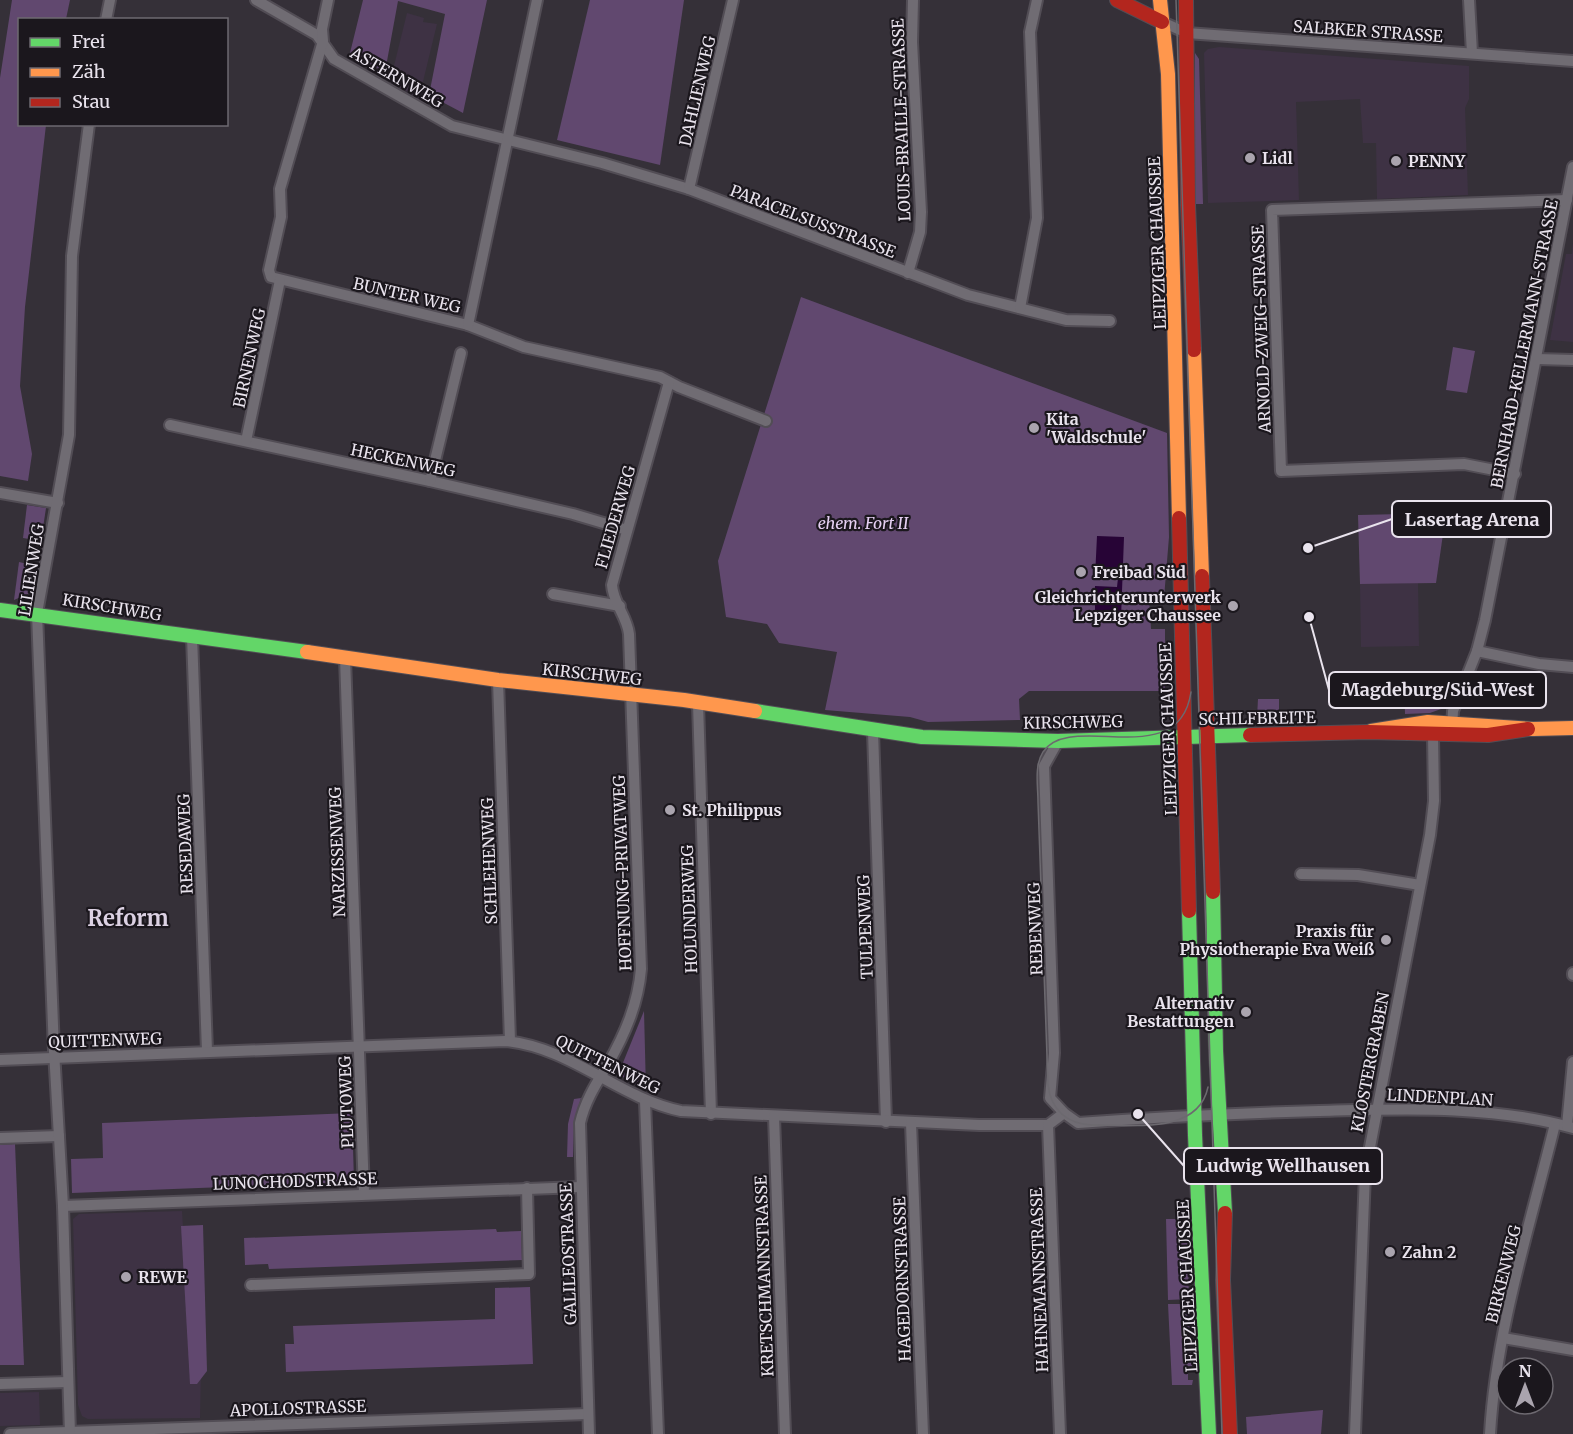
<svg xmlns="http://www.w3.org/2000/svg" width="1573" height="1434" viewBox="0 0 1573 1434" font-family="Merriweather,serif">
	<style>
		.built { fill: #3e3244 }
		.green { fill: #61486f }
		.water { fill: #270436 }
		.lines { fill: none; stroke-linecap: round; stroke-linejoin: round }
		.street-casing { stroke: #524d55; stroke-width: 14 }
		.fast-casing { stroke: #524d55; stroke-width: 16 }
		.slow-casing { stroke: #524d55; stroke-width: 16 }
		.jam-casing { stroke: #524d55; stroke-width: 16 }
		.street { stroke: #706c73; stroke-width: 10 }
		.fast { stroke: #63d668; stroke-width: 14 }
		.slow { stroke: #ff974d; stroke-width: 14 }
		.jam { stroke: #b3261e; stroke-width: 14 }
		.tram { stroke: #6c696f; stroke-width: 1.5 }
		.poi-dot { fill: #aaa4ae; stroke: #1b171d; stroke-width: 2 }
		.labels { text-anchor: middle; stroke-width: 4.5; stroke-linejoin: round; paint-order: stroke }
		.street-label { font-size: 16px; fill: #e9e3ed; stroke: #1b171d }
		.poi-label { font-size: 16px; font-weight: bold; fill: #e9e3ed; stroke: #1b171d; text-anchor: start }
		.park-label { font-size: 16px; font-style: italic; fill: #e6d0f3; stroke: #1b171d }
		.district-label { font-size: 22px; font-weight: bold; fill: #dcd1e3; stroke: #1b171d }
		.leader { fill: none; stroke: #e9e3ed; stroke-width: 2 }
		.callout-dot { fill: #e9e3ed; stroke: #1b171d; stroke-width: 2 }
		.callout { fill: #1b171d; stroke: #e9e3ed; stroke-width: 2 }
		.callout-label { font-size: 18px; text-anchor: middle; font-weight: bold; fill: #e9e3ed }
	</style>
	<rect width="100%" height="100%" fill="#353038"/>
	<g class="built">
		<path d="M407,13L424,18L423,22L437,24L419,98L390,82Z"/>
		<path d="M1219,47L1469,66V99L1465,108L1468,195L1377,199L1376,143H1363L1360,99L1296,102L1299,200L1208,203L1204,53L1208,49Z"/>
		<path d="M1573,243V342L1550,340L1566,254H1572Z"/>
		<path d="M1418,583L1419,646L1361,647L1360,584Z"/>
		<path d="M182,1211L192,1367L201,1368L200,1418L88,1419L82,1416L78,1405L73,1219L79,1214Z"/>
		<path d="M39,1392L40,1425L0,1426V1393Z"/>
	</g>
	<g class="green">
		<path d="M12,0H70L66,19L20,20V124L46,125L25,307L20,386L32,454L28,481L0,476V78Z"/>
		<path d="M363,0H487L463,113L429,95L445,14L398,1L385,72L350,53Z"/>
		<path d="M590,0H684L660,165L557,140Z"/>
		<path d="M1195,53L1199,59L1203,204H1195Z"/>
		<path d="M801,297L1167,433L1169,537L1164,598L1149,597L1151,629H1165V691H1029L1019,699L1020,720L928,722L910,717L825,710L837,652L779,643L767,624L726,617L718,561Z"/>
		<path d="M1453,347L1475,351L1467,393L1446,390Z"/>
		<path d="M27,505L46,508L41,541L23,538Z"/>
		<path d="M1446,513L1436,583L1360,584L1358,515Z"/>
		<path d="M19,562L36,566L30,593L14,600Z"/>
		<path d="M1404,681L1448,694L1441,709L1430,713L1405,714Z"/>
		<path d="M1258,699H1279V716L1257,717Z"/>
		<path d="M644,1011L646,1091L623,1077L620,1070Z"/>
		<path d="M581,1098L574,1123L573,1157H567L568,1124L574,1099Z"/>
		<path d="M352,1113L354,1182L72,1193L71,1159L103,1158L102,1123Z"/>
		<path d="M15,1144L24,1365H0V1145Z"/>
		<path d="M1166,1219H1187V1224H1183V1236L1187,1237L1189,1299L1168,1300Z"/>
		<path d="M203,1225L207,1371L197,1384H190L181,1226Z"/>
		<path d="M496,1229L497,1232L521,1231L522,1260L269,1269L268,1264L245,1265L244,1238Z"/>
		<path d="M530,1287L533,1364L286,1372L285,1344H294L293,1326L495,1319V1288Z"/>
		<path d="M1168,1304H1190L1192,1366H1188V1380H1193L1192,1385H1172Z"/>
		<path d="M1323,1410L1321,1434H1247L1246,1417Z"/>
	</g>
	<path class="water" d="M1097,536L1124,537L1121,618L1099,617L1095,614V586L1117,587L1118,578L1095,577Z"/>
	<g class="lines">
		<defs>
			<g id="street">
				<path d="M256,0L317,35L334,59L452,126L602,163L689,189L968,295L1066,320L1110,321"/>
				<path d="M328,0L322,29L323,41L280,189L281,217L269,270L271,277L468,325L524,347L660,377L679,387L766,421"/>
				<path d="M1469,0L1472,53"/>
				<path d="M106,20L110,0"/>
				<path d="M1162,22L1187,33L1573,61"/>
				<path d="M689,189L733,0"/>
				<path d="M908,273L920,232L921,212L912,42L913,0"/>
				<path d="M1020,308L1037,218L1030,32L1037,0"/>
				<path d="M468,325L537,0"/>
				<path d="M1537,359L1573,360"/>
				<path d="M170,425L430,481L573,514L627,530"/>
				<path d="M246,441L280,280"/>
				<path d="M1515,474L1464,464L1281,471L1272,210L1567,200"/>
				<path d="M430,481L461,353"/>
				<path d="M0,493L58,503"/>
				<path d="M553,594L620,606"/>
				<path d="M192,636L207,1051"/>
				<path d="M1477,651L1539,664L1573,667"/>
				<path d="M345,658L364,1193"/>
				<path d="M498,680L510,1041"/>
				<path d="M698,703L711,1114"/>
				<path d="M1452,728L1453,711L1477,651L1485,620L1573,167"/>
				<path d="M873,731L886,1122"/>
				<path d="M1058,741L1044,766L1054,1053L1050,1098L1064,1113L1078,1123C1158,1117 1239,1113 1319,1111C1402,1109 1492,1105 1573,1128"/>
				<path d="M1301,874L1358,875L1420,885"/>
				<path d="M1573,973V975"/>
				<path d="M0,1060L505,1041C571,1047 618,1098 681,1111L979,1125H1048L1064,1113"/>
				<path d="M645,1101L658,1434"/>
				<path d="M774,1116L785,1434"/>
				<path d="M911,1123L923,1434"/>
				<path d="M1048,1125L1060,1434"/>
				<path d="M1567,1126L1573,1062"/>
				<path d="M0,1138L59,1136"/>
				<path d="M63,1206L580,1187"/>
				<path d="M251,1285L529,1274L527,1188"/>
				<path d="M1503,1338L1573,1350"/>
				<path d="M0,1384L68,1382"/>
				<path d="M10,1434L588,1414"/>
				<path d="M70,1434L63,1206L54,1051L37,613L69,435L72,256L89,124"/>
				<path d="M589,1434L580,1123C585,1101 596,1084 608,1064C625,1034 638,1004 641,969L629,634C627,616 613,603 612,585L669,382"/>
				<path d="M1355,1434L1365,1173L1430,835L1434,801L1433,735"/>
				<path d="M1490,1434C1496,1329 1530,1226 1555,1124"/>
			</g>
			<g id="fast">
				<path d="M0,610L307,652"/>
				<path d="M755,711L922,737L1058,741L1250,735"/>
				<path d="M1213,892L1216,1051L1225,1213"/>
				<path d="M1189,911L1195,1135L1209,1434"/>
			</g>
			<g id="slow">
				<path d="M1160,0L1168,74L1179,518"/>
				<path d="M1194,350L1202,576"/>
				<path d="M307,652L498,680L684,700L755,711"/>
				<path d="M1371,731L1428,722L1533,729L1573,728"/>
			</g>
			<g id="jam">
				<path d="M1117,0L1162,22"/>
				<path d="M1186,0L1188,205L1194,350"/>
				<path d="M1179,518L1189,911"/>
				<path d="M1202,576L1213,892"/>
				<path d="M1250,735L1368,732L1488,735L1528,729"/>
				<path d="M1225,1213L1223,1280L1230,1434"/>
			</g>
		</defs>
		<use href="#street" class="street-casing"/>
		<use href="#fast" class="fast-casing"/>
		<use href="#slow" class="slow-casing"/>
		<use href="#jam" class="jam-casing"/>
		<use href="#street" class="street"/>
		<use href="#fast" class="fast"/>
		<use href="#slow" class="slow"/>
		<use href="#jam" class="jam"/>
		<g class="tram">
			<path d="M1176,0L1222,1434"/>
			<path d="M1191,692C1179,774 1070,710 1043,752C1034,766 1038,786 1038,802L1048,1085C1051,1110 1067,1124 1092,1125C1130,1124 1198,1136 1208,1087"/>
		</g>
	</g>
	<g class="poi-dot">
		<circle cx="1250" cy="158" r="6"/>
		<circle cx="1396" cy="161" r="6"/>
		<circle cx="1034" cy="428" r="6"/>
		<circle cx="1081" cy="572" r="6"/>
		<circle cx="1233" cy="606" r="6"/>
		<circle cx="670" cy="810" r="6"/>
		<circle cx="1386" cy="940" r="6"/>
		<circle cx="1246" cy="1012" r="6"/>
		<circle cx="1390" cy="1252" r="6"/>
		<circle cx="126" cy="1277" r="6"/>
	</g>
	<g class="labels">
		<g class="street-label">
			<text transform="translate(1368 31) rotate(4)" y="6">SALBKER STRASSE</text>
			<text transform="translate(397 77) rotate(30)" y="6">ASTERNWEG</text>
			<text transform="translate(697 91) rotate(-77)" y="6">DAHLIENWEG</text>
			<text transform="translate(901 120) rotate(-92)" y="6">LOUIS-BRAILLE-STRASSE</text>
			<text transform="translate(813 221) rotate(21)" y="6">PARACELSUSSTRASSE</text>
			<text transform="translate(1157 243) rotate(-92)" y="6">LEIPZIGER CHAUSSEE</text>
			<text transform="translate(407 295) rotate(13)" y="6">BUNTER WEG</text>
			<text transform="translate(1261 329) rotate(-92)" y="6">ARNOLD-ZWEIG-STRASSE</text>
			<text transform="translate(1524 344) rotate(-79)" y="6">BERNHARD-KELLERMANN-STRASSE</text>
			<text transform="translate(249 358) rotate(-78)" y="6">BIRNENWEG</text>
			<text transform="translate(403 460) rotate(12)" y="6">HECKENWEG</text>
			<text transform="translate(615 517) rotate(-74)" y="6">FLIEDERWEG</text>
			<text transform="translate(31 570) rotate(-81)" y="6">LILIENWEG</text>
			<text transform="translate(112 607) rotate(9)" y="6">KIRSCHWEG</text>
			<text transform="translate(592 674) rotate(6)" y="6">KIRSCHWEG</text>
			<text transform="translate(1257 718) rotate(-1)" y="6">SCHILFBREITE</text>
			<text transform="translate(1073 722) rotate(-1)" y="6">KIRSCHWEG</text>
			<text transform="translate(1168 729) rotate(-92)" y="6">LEIPZIGER CHAUSSEE</text>
			<text transform="translate(185 844) rotate(-92)" y="6">RESEDAWEG</text>
			<text transform="translate(337 852) rotate(-92)" y="6">NARZISSENWEG</text>
			<text transform="translate(489 861) rotate(-92)" y="6">SCHLEHENWEG</text>
			<text transform="translate(622 873) rotate(-92)" y="6">HOFFNUNG-PRIVATWEG</text>
			<text transform="translate(689 909) rotate(-92)" y="6">HOLUNDERWEG</text>
			<text transform="translate(865 927) rotate(-92)" y="6">TULPENWEG</text>
			<text transform="translate(1035 929) rotate(-92)" y="6">REBENWEG</text>
			<text transform="translate(105 1040) rotate(-2)" y="6">QUITTENWEG</text>
			<text transform="translate(1370 1062) rotate(-79)" y="6">KLOSTERGRABEN</text>
			<text transform="translate(608 1064) rotate(26)" y="6">QUITTENWEG</text>
			<text transform="translate(1440 1097) rotate(3)" y="6">LINDENPLAN</text>
			<text transform="translate(346 1102) rotate(-92)" y="6">PLUTOWEG</text>
			<text transform="translate(295 1181) rotate(-2)" y="6">LUNOCHODSTRASSE</text>
			<text transform="translate(568 1254) rotate(-92)" y="6">GALILEOSTRASSE</text>
			<text transform="translate(1503 1274) rotate(-76)" y="6">BIRKENWEG</text>
			<text transform="translate(764 1276) rotate(-92)" y="6">KRETSCHMANNSTRASSE</text>
			<text transform="translate(902 1279) rotate(-92)" y="6">HAGEDORNSTRASSE</text>
			<text transform="translate(1039 1280) rotate(-92)" y="6">HAHNEMANNSTRASSE</text>
			<text transform="translate(1187 1286) rotate(-93)" y="6">LEIPZIGER CHAUSSEE</text>
			<text transform="translate(298 1408) rotate(-2)" y="6">APOLLOSTRASSE</text>
		</g>
		<g class="poi-label">
			<text x="1262" y="164">Lidl</text>
			<text x="1408" y="167">PENNY</text>
			<text x="1046" y="425">Kita<tspan x="1046" dy="18">'Waldschule'</tspan></text>
			<text x="1093" y="578">Freibad Süd</text>
			<text x="1221" y="603" text-anchor="end">Gleichrichterunterwerk<tspan x="1221" dy="18">Lepziger Chaussee</tspan></text>
			<text x="682" y="816">St. Philippus</text>
			<text x="1374" y="937" text-anchor="end">Praxis für<tspan x="1374" dy="18">Physiotherapie Eva Weiß</tspan></text>
			<text x="1234" y="1009" text-anchor="end">Alternativ<tspan x="1234" dy="18">Bestattungen</tspan></text>
			<text x="1402" y="1258">Zahn 2</text>
			<text x="138" y="1283">REWE</text>
		</g>
		<g class="park-label">
			<text x="863" y="529">ehem. Fort II</text>
		</g>
		<g class="district-label">
			<text x="128" y="926">Reform</text>
		</g>
	</g>
	<path class="leader" d="M1308 548L1392 519M1309 617L1329 690M1138 1114L1184 1166"/>
	<g class="callout-dot">
		<circle cx="1308" cy="548" r="6"/>
		<circle cx="1309" cy="617" r="6"/>
		<circle cx="1138" cy="1114" r="6"/>
	</g>
	<g class="callout">
		<rect x="1392" y="501" width="159" height="36" rx="6"/>
		<rect x="1329" y="672" width="217" height="36" rx="6"/>
		<rect x="1184" y="1148" width="198" height="36" rx="6"/>
	</g>
	<g class="callout-label">
		<text x="1472" y="526">Lasertag Arena</text>
		<text x="1438" y="696">Magdeburg/Süd-West</text>
		<text x="1283" y="1172">Ludwig Wellhausen</text>
	</g>
	<rect x="18" y="18" width="210" height="108" fill="#1b171d" stroke="#6d6970" stroke-width="1.5"/>
	<rect x="30" y="38" width="30" height="9" fill="#63d668" stroke="#6d6970" stroke-width="1.5"/>
	<text x="72" y="48" font-size="18" fill="#e9e3ed">Frei</text>
	<rect x="30" y="68" width="30" height="9" fill="#ff974d" stroke="#6d6970" stroke-width="1.5"/>
	<text x="72" y="78" font-size="18" fill="#e9e3ed">Zäh</text>
	<rect x="30" y="98" width="30" height="9" fill="#b3261e" stroke="#6d6970" stroke-width="1.5"/>
	<text x="72" y="108" font-size="18" fill="#e9e3ed">Stau</text>
	<g transform="translate(1525 1386)"><circle r="28" fill="#1b171d" stroke="#6d6970" stroke-width="1.5"/>
	<path d="M0-4.5L10 22L0 15L-10 22Z" fill="#aaa4ae"/>
	<text y="-9" font-size="16" font-weight="bold" text-anchor="middle" fill="#e9e3ed">N</text>
	</g>
</svg>
